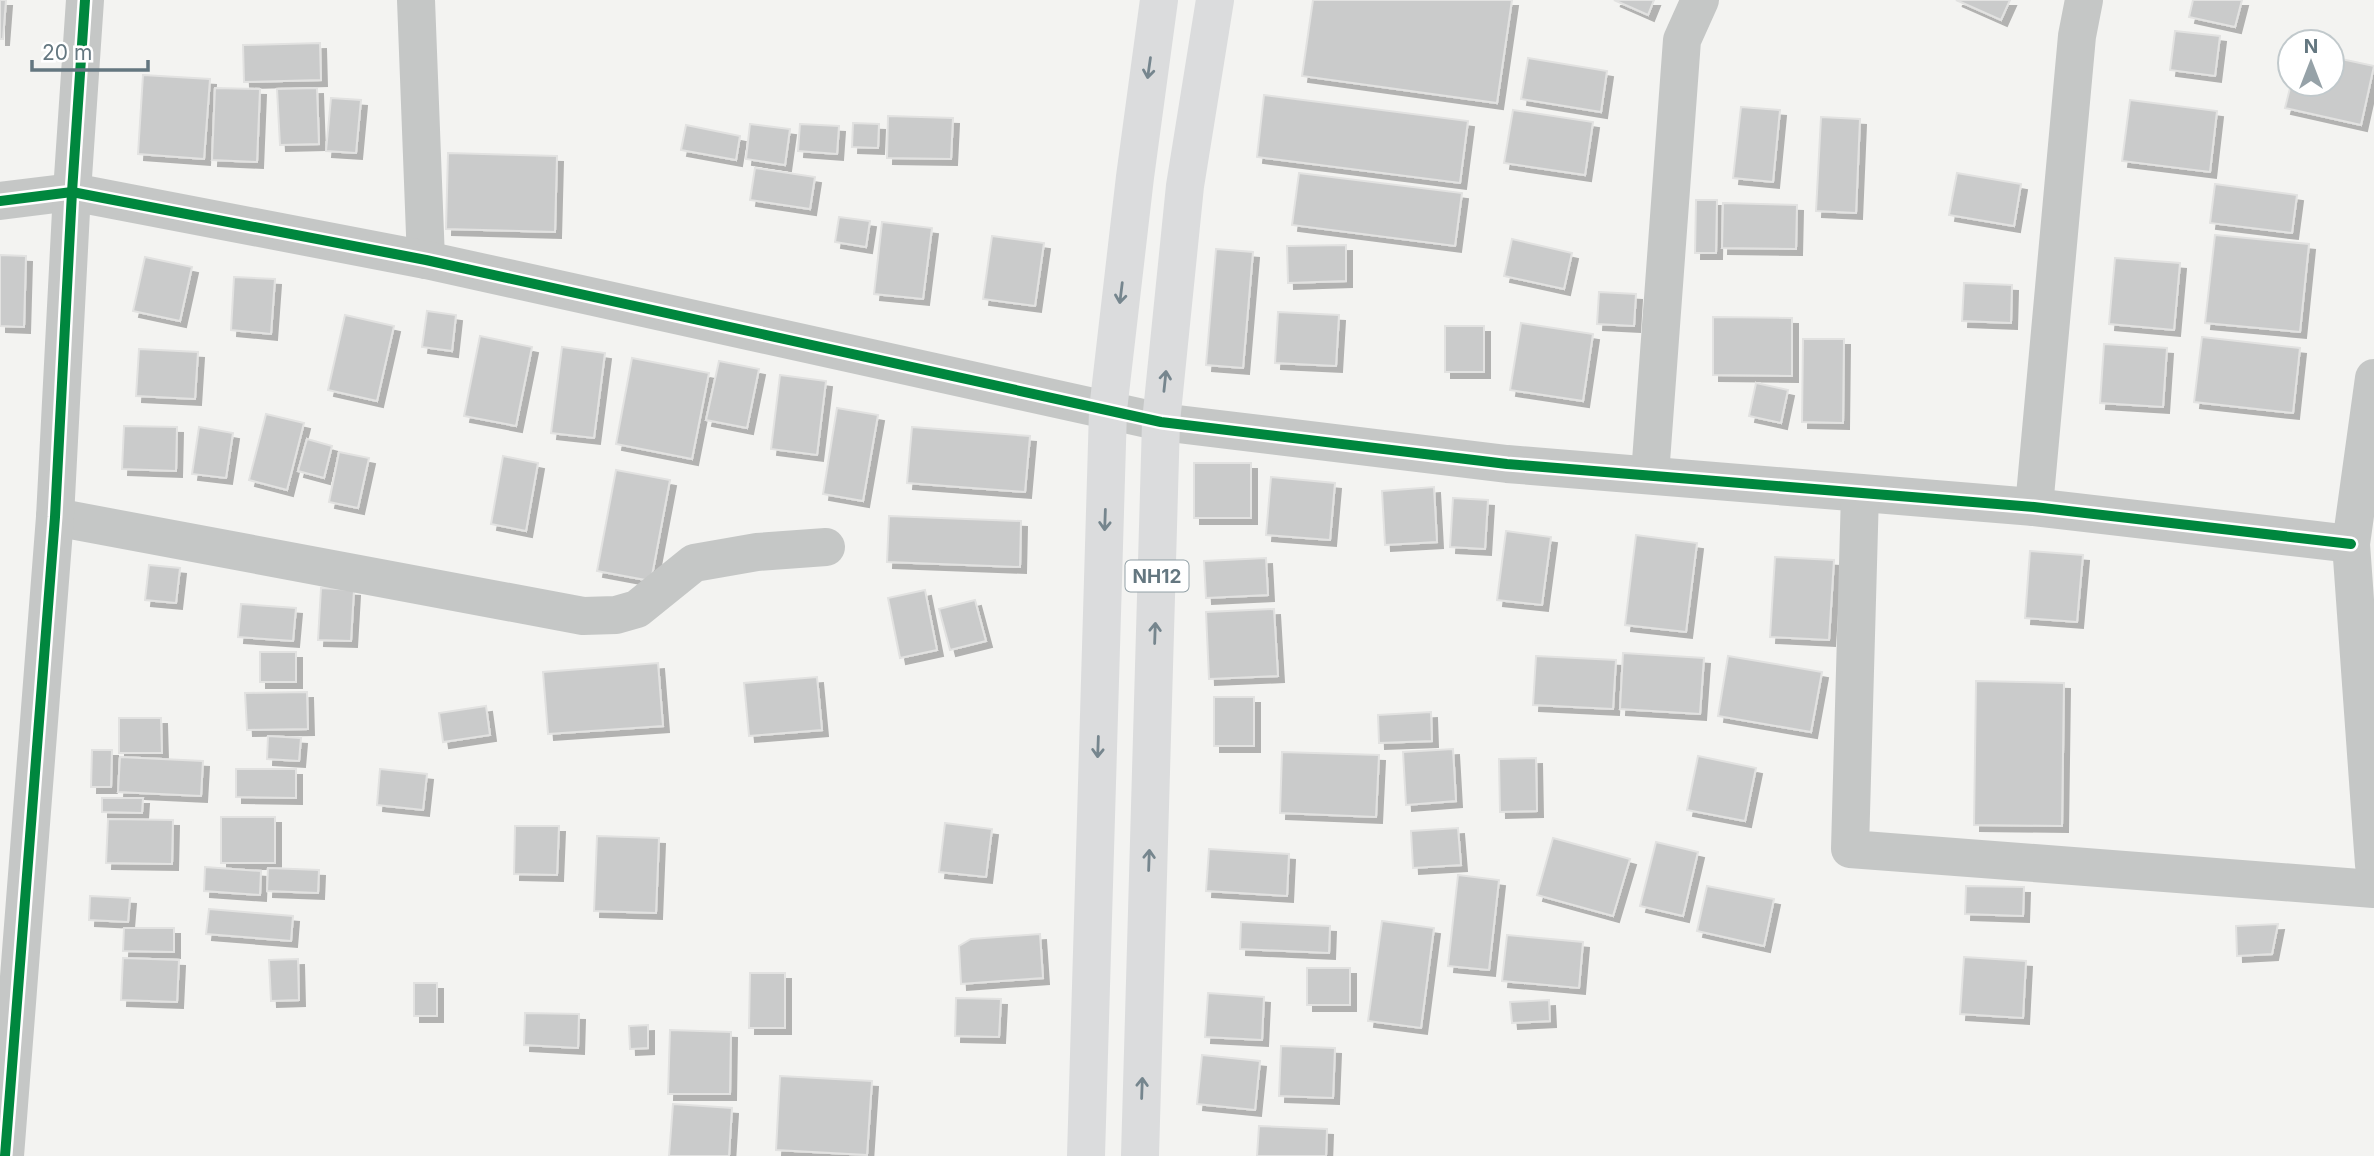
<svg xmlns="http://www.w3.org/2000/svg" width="2374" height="1156" viewBox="0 0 2374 1156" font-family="Inter,sans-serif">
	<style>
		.building { fill: #cacbcb; stroke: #e2e2e1; stroke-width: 2; filter: url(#shadow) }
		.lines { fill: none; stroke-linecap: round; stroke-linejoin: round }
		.street { stroke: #c5c7c6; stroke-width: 38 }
		.highway { stroke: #dbdcdd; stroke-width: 38 }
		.cycleway-casing { stroke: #fff; stroke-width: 15 }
		.cycleway { stroke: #00873e; stroke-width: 10 }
		.oneway { stroke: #76868e }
		.labels { text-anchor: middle; stroke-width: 7; stroke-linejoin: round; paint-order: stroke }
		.shield { fill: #fff; stroke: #92a0a6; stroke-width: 2 }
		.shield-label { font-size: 19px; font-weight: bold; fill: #647780 }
	</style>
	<defs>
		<filter id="shadow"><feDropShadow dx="6" dy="6" stdDeviation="0" flood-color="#0004"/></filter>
	</defs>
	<rect width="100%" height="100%" fill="#f3f3f1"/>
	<g class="building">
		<path d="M0,0H6L3,39H0Z"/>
		<path d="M1313,0H1512L1497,103L1302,76Z"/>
		<path d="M1614,0H1654L1648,15Z"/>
		<path d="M1956,0H2010L2001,20Z"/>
		<path d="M2193,0H2242L2235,27L2189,17Z"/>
		<path d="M2175,31L2220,36L2215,76L2170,70Z"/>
		<path d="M320,43L321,80L244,82L243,45Z"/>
		<path d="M2332,57L2374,66L2361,125L2285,108L2291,84H2332Z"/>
		<path d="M1528,58L1607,71L1601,112L1521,99Z"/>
		<path d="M143,75L210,79L204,159L138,154Z"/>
		<path d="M215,88L260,89L257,162L212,160Z"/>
		<path d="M317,88L319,144L280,145L277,89Z"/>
		<path d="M1264,95L1468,121L1460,183L1257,157Z"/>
		<path d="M331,98L361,100L356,153L326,151Z"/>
		<path d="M2130,100L2217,111L2210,172L2122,161Z"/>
		<path d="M1741,107L1780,110L1773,182L1733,178Z"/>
		<path d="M1513,110L1593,122L1585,175L1504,163Z"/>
		<path d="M888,116L953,118L951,159L887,158Z"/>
		<path d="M1821,117L1860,119L1856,213L1816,211Z"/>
		<path d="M853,123L879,124L878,148L852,147Z"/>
		<path d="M750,124L790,129L785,165L746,159Z"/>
		<path d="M800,124L839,126L837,154L798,151Z"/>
		<path d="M686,125L740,136L736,160L681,150Z"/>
		<path d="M448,153L557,156L555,232L446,229Z"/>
		<path d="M755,168L815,177L810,209L750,200Z"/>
		<path d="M1299,173L1462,193L1455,246L1292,225Z"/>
		<path d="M1957,173L2021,184L2014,226L1949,215Z"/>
		<path d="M2215,184L2297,195L2292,233L2210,223Z"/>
		<path d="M1696,200H1717L1716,253H1695Z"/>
		<path d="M1723,203L1797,205L1796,249L1722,248Z"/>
		<path d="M839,217L870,221L866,247L835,242Z"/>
		<path d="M882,222L932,228L923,299L874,294Z"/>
		<path d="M2215,235L2309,244L2300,332L2205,323Z"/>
		<path d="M992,236L1044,243L1035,306L983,299Z"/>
		<path d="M1512,239L1572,253L1564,289L1504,276Z"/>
		<path d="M1346,245V281L1288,283L1287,246Z"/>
		<path d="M1216,249L1253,252L1243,368L1206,365Z"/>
		<path d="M0,255L26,256L24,327L0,326Z"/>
		<path d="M145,257L192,267L180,321L133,311Z"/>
		<path d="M2115,258L2180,263L2174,330L2109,324Z"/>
		<path d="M234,277L275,279L271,334L231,330Z"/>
		<path d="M1964,283L2012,285L2011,323L1962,321Z"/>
		<path d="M1599,292L1636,294L1634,326L1597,324Z"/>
		<path d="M427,311L456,315L452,351L422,347Z"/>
		<path d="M1278,312L1339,315L1336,366L1275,363Z"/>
		<path d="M345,315L394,326L377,401L328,390Z"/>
		<path d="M1713,317L1792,318V376L1713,375Z"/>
		<path d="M1521,323L1593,334L1583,401L1510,390Z"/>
		<rect x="1445" y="326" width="39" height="46"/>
		<path d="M480,336L532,347L516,426L464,416Z"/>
		<path d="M2202,337L2300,348L2293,413L2194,402Z"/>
		<path d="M1803,339H1844L1843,423L1802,422Z"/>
		<path d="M2104,344L2167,348L2163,407L2100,403Z"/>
		<path d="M562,347L605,353L594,438L551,433Z"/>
		<path d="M139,349L198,352L195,399L136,396Z"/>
		<path d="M632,358L709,373L692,459L616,444Z"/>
		<path d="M719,361L759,369L747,428L706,420Z"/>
		<path d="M780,375L826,381L817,455L771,449Z"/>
		<path d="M1756,383L1788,390L1781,423L1749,416Z"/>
		<path d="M837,408L878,415L863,501L823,494Z"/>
		<path d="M266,414L304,423L287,490L249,480Z"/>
		<path d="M124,426L177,427L176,471L122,469Z"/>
		<path d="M199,427L233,433L226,478L192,474Z"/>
		<path d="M912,427L1030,436L1025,492L907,483Z"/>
		<path d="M307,439L332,446L324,478L298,471Z"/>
		<path d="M339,452L369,458L358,508L329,502Z"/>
		<path d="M503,456L538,463L526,531L491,524Z"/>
		<rect x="1194" y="463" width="57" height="55"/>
		<path d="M616,470L670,480L651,581L597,571Z"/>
		<path d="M1271,477L1335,483L1330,540L1266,535Z"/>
		<path d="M1434,487L1437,542L1385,545L1382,491Z"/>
		<path d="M1453,498L1488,500L1485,549L1450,547Z"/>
		<path d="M889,516L1021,521L1020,567L887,562Z"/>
		<path d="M1506,531L1551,537L1542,605L1497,600Z"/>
		<path d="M1636,535L1697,543L1686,632L1625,625Z"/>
		<path d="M2030,551L2083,555L2077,622L2025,618Z"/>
		<path d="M1775,557L1834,560L1829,640L1770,637Z"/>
		<path d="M1266,558L1268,595L1206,598L1204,561Z"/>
		<path d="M149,565L180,568L176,603L145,600Z"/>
		<path d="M321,588L354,590L351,641L318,640Z"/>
		<path d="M925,590L937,650L900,658L888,598Z"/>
		<path d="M975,600L986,641L950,650L939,609Z"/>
		<path d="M241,604L296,608L293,641L238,637Z"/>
		<path d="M1274,609L1278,676L1209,679L1206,612Z"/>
		<rect x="260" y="652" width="36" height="30"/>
		<path d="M1623,653L1704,658L1700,714L1620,709Z"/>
		<path d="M1536,656L1616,660L1613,709L1533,705Z"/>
		<path d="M1728,656L1822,672L1811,732L1718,716Z"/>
		<path d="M658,663L663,726L548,734L543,672Z"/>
		<path d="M817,677L822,730L749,736L744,683Z"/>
		<path d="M1976,681L2064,683L2062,826L1974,825Z"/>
		<path d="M307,692L308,729L247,730L245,693Z"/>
		<rect x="1214" y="697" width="40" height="49"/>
		<path d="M486,706L490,735L443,742L439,713Z"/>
		<path d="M1431,712L1432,741L1379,743L1378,715Z"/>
		<path d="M119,718H161L162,753H119Z"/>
		<path d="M268,736L301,738L299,761L267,759Z"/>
		<path d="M1453,749L1456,801L1406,805L1403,752Z"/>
		<path d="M92,750H112L111,787H91Z"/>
		<path d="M1282,752L1379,755L1376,817L1280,813Z"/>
		<path d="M1698,756L1756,768L1745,821L1687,810Z"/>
		<path d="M120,757L203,761L201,796L118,792Z"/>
		<path d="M1536,758L1537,811L1500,812L1499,759Z"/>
		<path d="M236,769H296V798L236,797Z"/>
		<path d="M380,769L427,774L423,810L377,805Z"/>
		<path d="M102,798H143L142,813L102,812Z"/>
		<rect x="221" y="817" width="54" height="46"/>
		<path d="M108,819L173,820L172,864L106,863Z"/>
		<path d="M945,823L992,829L986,877L939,872Z"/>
		<path d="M515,826H559L557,875L514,874Z"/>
		<path d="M1458,828L1461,865L1413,868L1411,831Z"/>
		<path d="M597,836L659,838L656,913L594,911Z"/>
		<path d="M1553,838L1630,859L1613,916L1537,895Z"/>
		<path d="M1656,842L1698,852L1683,916L1640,906Z"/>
		<path d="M1209,849L1289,854L1287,896L1206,891Z"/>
		<path d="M205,867L261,871L260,895L204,891Z"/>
		<path d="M268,868L319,870L318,893L267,891Z"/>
		<path d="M1458,875L1499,880L1489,970L1448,966Z"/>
		<path d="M1707,886L1774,899L1764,946L1697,931Z"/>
		<path d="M1966,886L2024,887L2023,916L1965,914Z"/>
		<path d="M90,896L130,898L128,922L89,920Z"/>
		<path d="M209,909L293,916L291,941L206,934Z"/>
		<path d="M1382,921L1434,928L1421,1028L1368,1021Z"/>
		<path d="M1241,922L1330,926L1329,953L1240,949Z"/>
		<path d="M2278,924L2272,954L2237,956L2236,926Z"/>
		<path d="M124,928H174V952L123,951Z"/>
		<path d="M1040,934L1043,978L961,984L959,946L971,939Z"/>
		<path d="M1507,935L1583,942L1579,988L1502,981Z"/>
		<path d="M1964,957L2026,961L2023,1018L1960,1014Z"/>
		<path d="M123,958L179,960L177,1002L121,1000Z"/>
		<path d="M298,959L299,1000L271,1001L269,960Z"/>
		<rect x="1307" y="968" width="43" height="37"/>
		<path d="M750,973H785V1028H749Z"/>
		<rect x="414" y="983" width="23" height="33"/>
		<path d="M1208,993L1264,997L1262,1040L1205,1037Z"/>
		<path d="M956,998L1001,999L999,1037L955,1036Z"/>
		<path d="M1549,1000L1550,1021L1512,1023L1510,1002Z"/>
		<path d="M525,1013L579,1014L578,1048L524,1045Z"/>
		<path d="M648,1025V1048L630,1049L629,1026Z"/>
		<path d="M670,1030L731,1032L730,1094H668Z"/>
		<path d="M1281,1046L1335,1048L1333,1098L1279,1096Z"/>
		<path d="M1202,1055L1260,1061L1255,1110L1197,1104Z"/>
		<path d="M780,1076L872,1081L867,1155L776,1150Z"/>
		<path d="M673,1104L732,1108L729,1156H669Z"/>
		<path d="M1259,1126L1327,1129L1326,1156H1257Z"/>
	</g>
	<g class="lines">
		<g class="street">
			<path d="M416,0L426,260"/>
			<path d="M0,201L72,192L426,260L1161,422L1507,464L2034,507L2351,544"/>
			<path d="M2374,378L2351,544L2374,865"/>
			<path d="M1650,475L1682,40L1700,0"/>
			<path d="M1860,493L1850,849L2374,889"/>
			<path d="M2034,507L2077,36L2084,0"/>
			<path d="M55,517L583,616L616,615L637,609L694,563L757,552L826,547"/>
			<path d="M5,1156L55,517L72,192L85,0"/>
		</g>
		<g class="highway">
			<path d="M1086,1156L1108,410L1135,177L1159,0"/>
			<path d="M1140,1156L1161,422L1185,186L1215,0"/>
		</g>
		<defs>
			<g id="cycleway">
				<path d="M0,201L72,192L426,260L1161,422L1507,464L2034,507L2351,544"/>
				<path d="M5,1156L55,517L72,192L85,0"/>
			</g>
		</defs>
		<use href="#cycleway" class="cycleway-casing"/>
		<use href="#cycleway" class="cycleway"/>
	</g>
	<defs><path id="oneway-shaft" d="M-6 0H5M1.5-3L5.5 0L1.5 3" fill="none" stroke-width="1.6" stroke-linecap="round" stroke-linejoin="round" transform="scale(1.75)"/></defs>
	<g class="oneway">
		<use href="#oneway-shaft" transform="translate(1149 68) rotate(98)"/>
		<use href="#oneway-shaft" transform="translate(1121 293) rotate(97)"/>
		<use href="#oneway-shaft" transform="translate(1165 381) rotate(-84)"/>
		<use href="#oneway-shaft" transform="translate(1105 520) rotate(92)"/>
		<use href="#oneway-shaft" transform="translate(1155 633) rotate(-88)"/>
		<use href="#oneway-shaft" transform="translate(1098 747) rotate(92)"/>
		<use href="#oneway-shaft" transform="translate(1149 860) rotate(-88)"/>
		<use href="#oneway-shaft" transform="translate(1142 1088) rotate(-88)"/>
	</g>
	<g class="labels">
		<rect class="shield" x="1125.5" y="560.5" width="63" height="31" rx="5"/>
		<g class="shield-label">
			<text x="1157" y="583">NH12</text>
		</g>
	</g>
	<g transform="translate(2311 63)"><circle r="33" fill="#ffffff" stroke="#c1c9cc" stroke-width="2"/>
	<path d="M0-5L12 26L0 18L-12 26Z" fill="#96a2a8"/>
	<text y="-10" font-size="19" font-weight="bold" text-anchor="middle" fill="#647780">N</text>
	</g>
	<path d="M32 60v10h116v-10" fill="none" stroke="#647780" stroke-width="3.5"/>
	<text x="42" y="60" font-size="21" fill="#647780" stroke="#ffffff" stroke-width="5" paint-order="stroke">20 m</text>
</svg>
